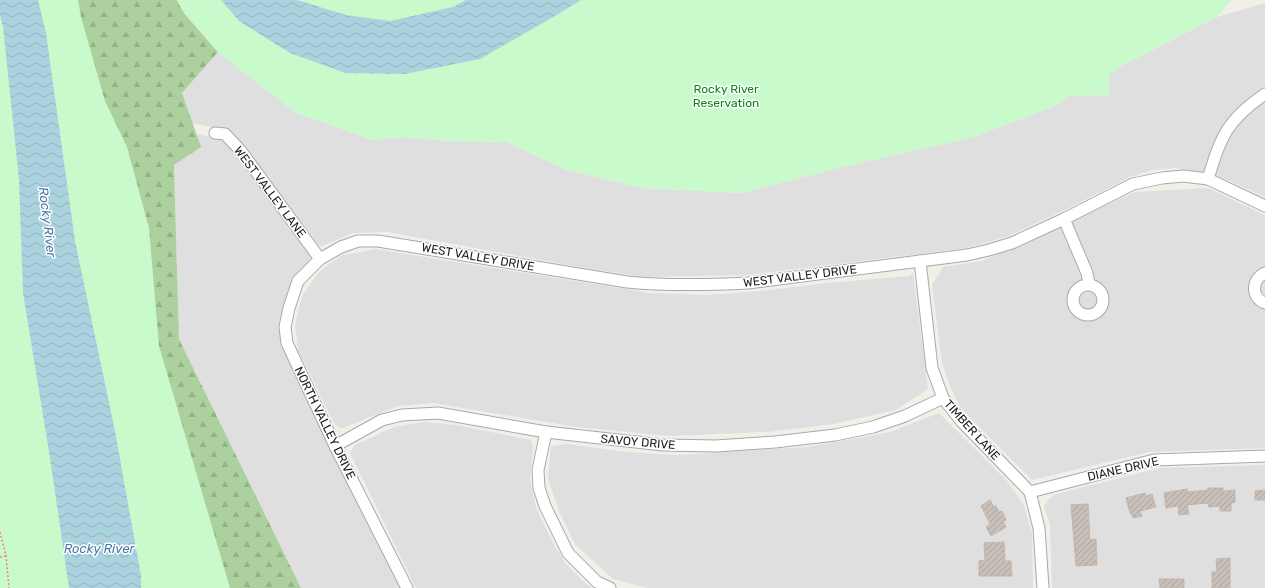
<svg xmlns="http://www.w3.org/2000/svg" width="1265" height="588" viewBox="0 0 1265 588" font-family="Rubik,sans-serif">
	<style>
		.residential { fill: #e0dfdf }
		.forest { fill: url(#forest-firs) }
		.park { fill: #c8facc }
		.water { fill: url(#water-waves) }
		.building { fill: url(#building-hatch); stroke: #c4b6ab }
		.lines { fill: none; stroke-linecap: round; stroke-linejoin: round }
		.street-casing { stroke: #a9a9a9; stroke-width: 13 }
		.path { stroke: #fa8072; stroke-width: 1.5; stroke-dasharray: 2 2; stroke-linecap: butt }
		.street { stroke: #fff; stroke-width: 11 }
		.labels { text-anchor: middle; stroke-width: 3; stroke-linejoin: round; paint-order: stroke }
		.park-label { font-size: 12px; fill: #0c8416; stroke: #fff }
		.street-label { font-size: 12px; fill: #222; stroke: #fff }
		.water-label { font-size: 13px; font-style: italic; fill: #4a7aab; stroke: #fff }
	</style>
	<defs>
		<pattern id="forest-firs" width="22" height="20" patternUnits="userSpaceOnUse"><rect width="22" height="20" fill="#add19e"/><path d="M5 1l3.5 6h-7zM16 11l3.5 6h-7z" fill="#95b388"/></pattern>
		<pattern id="water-waves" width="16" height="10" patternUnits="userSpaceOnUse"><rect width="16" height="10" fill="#aad3df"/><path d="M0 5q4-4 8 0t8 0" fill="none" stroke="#92b5bf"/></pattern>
		<pattern id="building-hatch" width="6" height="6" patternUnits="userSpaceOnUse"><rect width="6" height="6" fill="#c7bfb8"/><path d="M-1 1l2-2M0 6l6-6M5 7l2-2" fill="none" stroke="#aba49e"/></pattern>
	</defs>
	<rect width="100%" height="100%" fill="#f2efe9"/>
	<g class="residential">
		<path d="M1265,3V197L1230,181L1201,172L1176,168L1153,170L1130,177L1069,208L1006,237L966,248L748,275L643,277L586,268L387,232L353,233L320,247L231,131L192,123L182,93L218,52L295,112L372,140L402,137L452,141L507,142L564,169L642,188L740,193L846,166L974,137L1055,106L1070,96L1109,95L1108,74L1127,63L1217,17Z"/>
		<path d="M196,134L223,139L238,155L311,258L291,283L281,324L284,351L402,588H301L179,339L174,164L201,147Z"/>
		<path d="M1208,188L1265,215V448L1149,452L1032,480L961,409L950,386L942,363L932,285L943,267L982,261L1135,192Z"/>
		<path d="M375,249L650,293L709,295L760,291L827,283L909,276L913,273L928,389L896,410L833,424L767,432L669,436L576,427L433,403L399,406L362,420L344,428H339L334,423L298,350L295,324L302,296L318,273L340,256Z"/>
		<path d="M939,413L1007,481L1024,505L1032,533L1033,588H648L613,579L575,544L559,511L548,479L551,446L567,444L627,452L677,455L808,447L890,432Z"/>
		<path d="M425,422L456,425L531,440L533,448L530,479L536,508L553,543L566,564L585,583L592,588H416L350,453L355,445L394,427Z"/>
		<path d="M1265,465V588H1052L1050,524L1044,506L1048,500L1056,494L1159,468Z"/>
	</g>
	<path class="forest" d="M38,0H177L184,13L218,52L182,93L201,147L174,165L179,339L301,588H141Z"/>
	<g class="park">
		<path d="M0,0H78L81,17L105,101L127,147L149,228L159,346L230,588H0Z"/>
		<path d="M177,0H1232L1217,17L1127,63L1109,74V95L1070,96L1055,106L974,137L846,166L740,193L642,188L564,169L507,142L452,141L402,137L372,140L295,112L218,52L184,13Z"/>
	</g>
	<g class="water">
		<path d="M0,0H38L46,33L75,241L115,431L141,576V588H69L50,458L23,293L19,179L3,27L0,15Z"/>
		<path d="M221,0H297L346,15L390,21L453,7L466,0H581L560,13L480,59L405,74L345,73L290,53L239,21Z"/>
	</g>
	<g class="building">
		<path d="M1208,488H1223V491L1235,490V502L1231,503V511H1220V506L1209,507L1208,503L1187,505L1189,514L1179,515L1178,506L1166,508L1164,493L1187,489L1188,492L1208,490Z"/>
		<path d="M1265,490V500H1255V491Z"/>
		<path d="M1145,493L1146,496L1152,494L1156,507L1140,511L1142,516L1133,518L1131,513H1130L1126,498Z"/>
		<path d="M990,500L994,507L996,506L999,512L1002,511L1006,520L1003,521L1006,527L991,536L986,527L990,524L981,506Z"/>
		<path d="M1088,504L1090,540L1096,539L1097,565L1076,566L1071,505Z"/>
		<path d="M1004,542L1005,561H1011L1012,576H979V561L985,560L984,543Z"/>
		<path d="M1230,558V588H1212V572H1217L1216,559Z"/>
		<path d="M1159,579H1184V588H1160Z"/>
	</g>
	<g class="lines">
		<defs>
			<g id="street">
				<path d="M215,133L225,134L241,151L320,259"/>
				<path d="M1208,179C1221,136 1227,120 1265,94"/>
				<path d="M1064,219L1087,273L1089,284"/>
				<path d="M920,261L932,368L943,398L962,422L1030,492L1039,528L1043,588"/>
				<path d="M1265,273C1252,279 1250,297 1265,303"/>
				<circle cx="1088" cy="300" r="15"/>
				<path d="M546,432L538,470L539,488L545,506L568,553L597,582L610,588"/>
				<path d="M335,446L382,420L402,415L438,413L546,432L663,445L716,446L775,442L835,435L873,427L905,416L943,398"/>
				<path d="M1030,492L1154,460L1265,456"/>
				<path d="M407,588L335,446L287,343L285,327L289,308L298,281L320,259L341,247L358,241H378L627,282C668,286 708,285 748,283L967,255L989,250L1012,243L1064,219L1133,184L1162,178L1183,176L1208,179L1265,206"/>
			</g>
		</defs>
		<use href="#street" class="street-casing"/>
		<g class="path">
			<path d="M0,532L6,556L9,588"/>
			<path d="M0,557L6,556"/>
		</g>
		<use href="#street" class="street"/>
	</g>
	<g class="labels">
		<g class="park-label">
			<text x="726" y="93">Rocky River<tspan x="726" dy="14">Reservation</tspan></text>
		</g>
		<g class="street-label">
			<text transform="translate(270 192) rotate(53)" y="4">WEST VALLEY LANE</text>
			<text transform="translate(478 257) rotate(10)" y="4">WEST VALLEY DRIVE</text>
			<text transform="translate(800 276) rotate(-7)" y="4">WEST VALLEY DRIVE</text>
			<text transform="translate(325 423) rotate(64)" y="4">NORTH VALLEY DRIVE</text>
			<text transform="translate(972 430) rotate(48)" y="4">TIMBER LANE</text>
			<text transform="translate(638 442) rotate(5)" y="4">SAVOY DRIVE</text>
			<text transform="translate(1123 469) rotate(-13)" y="4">DIANE DRIVE</text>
		</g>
		<g class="water-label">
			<text transform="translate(48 222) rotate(83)" y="5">Rocky River</text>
			<text x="99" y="553">Rocky River</text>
		</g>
	</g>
</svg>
